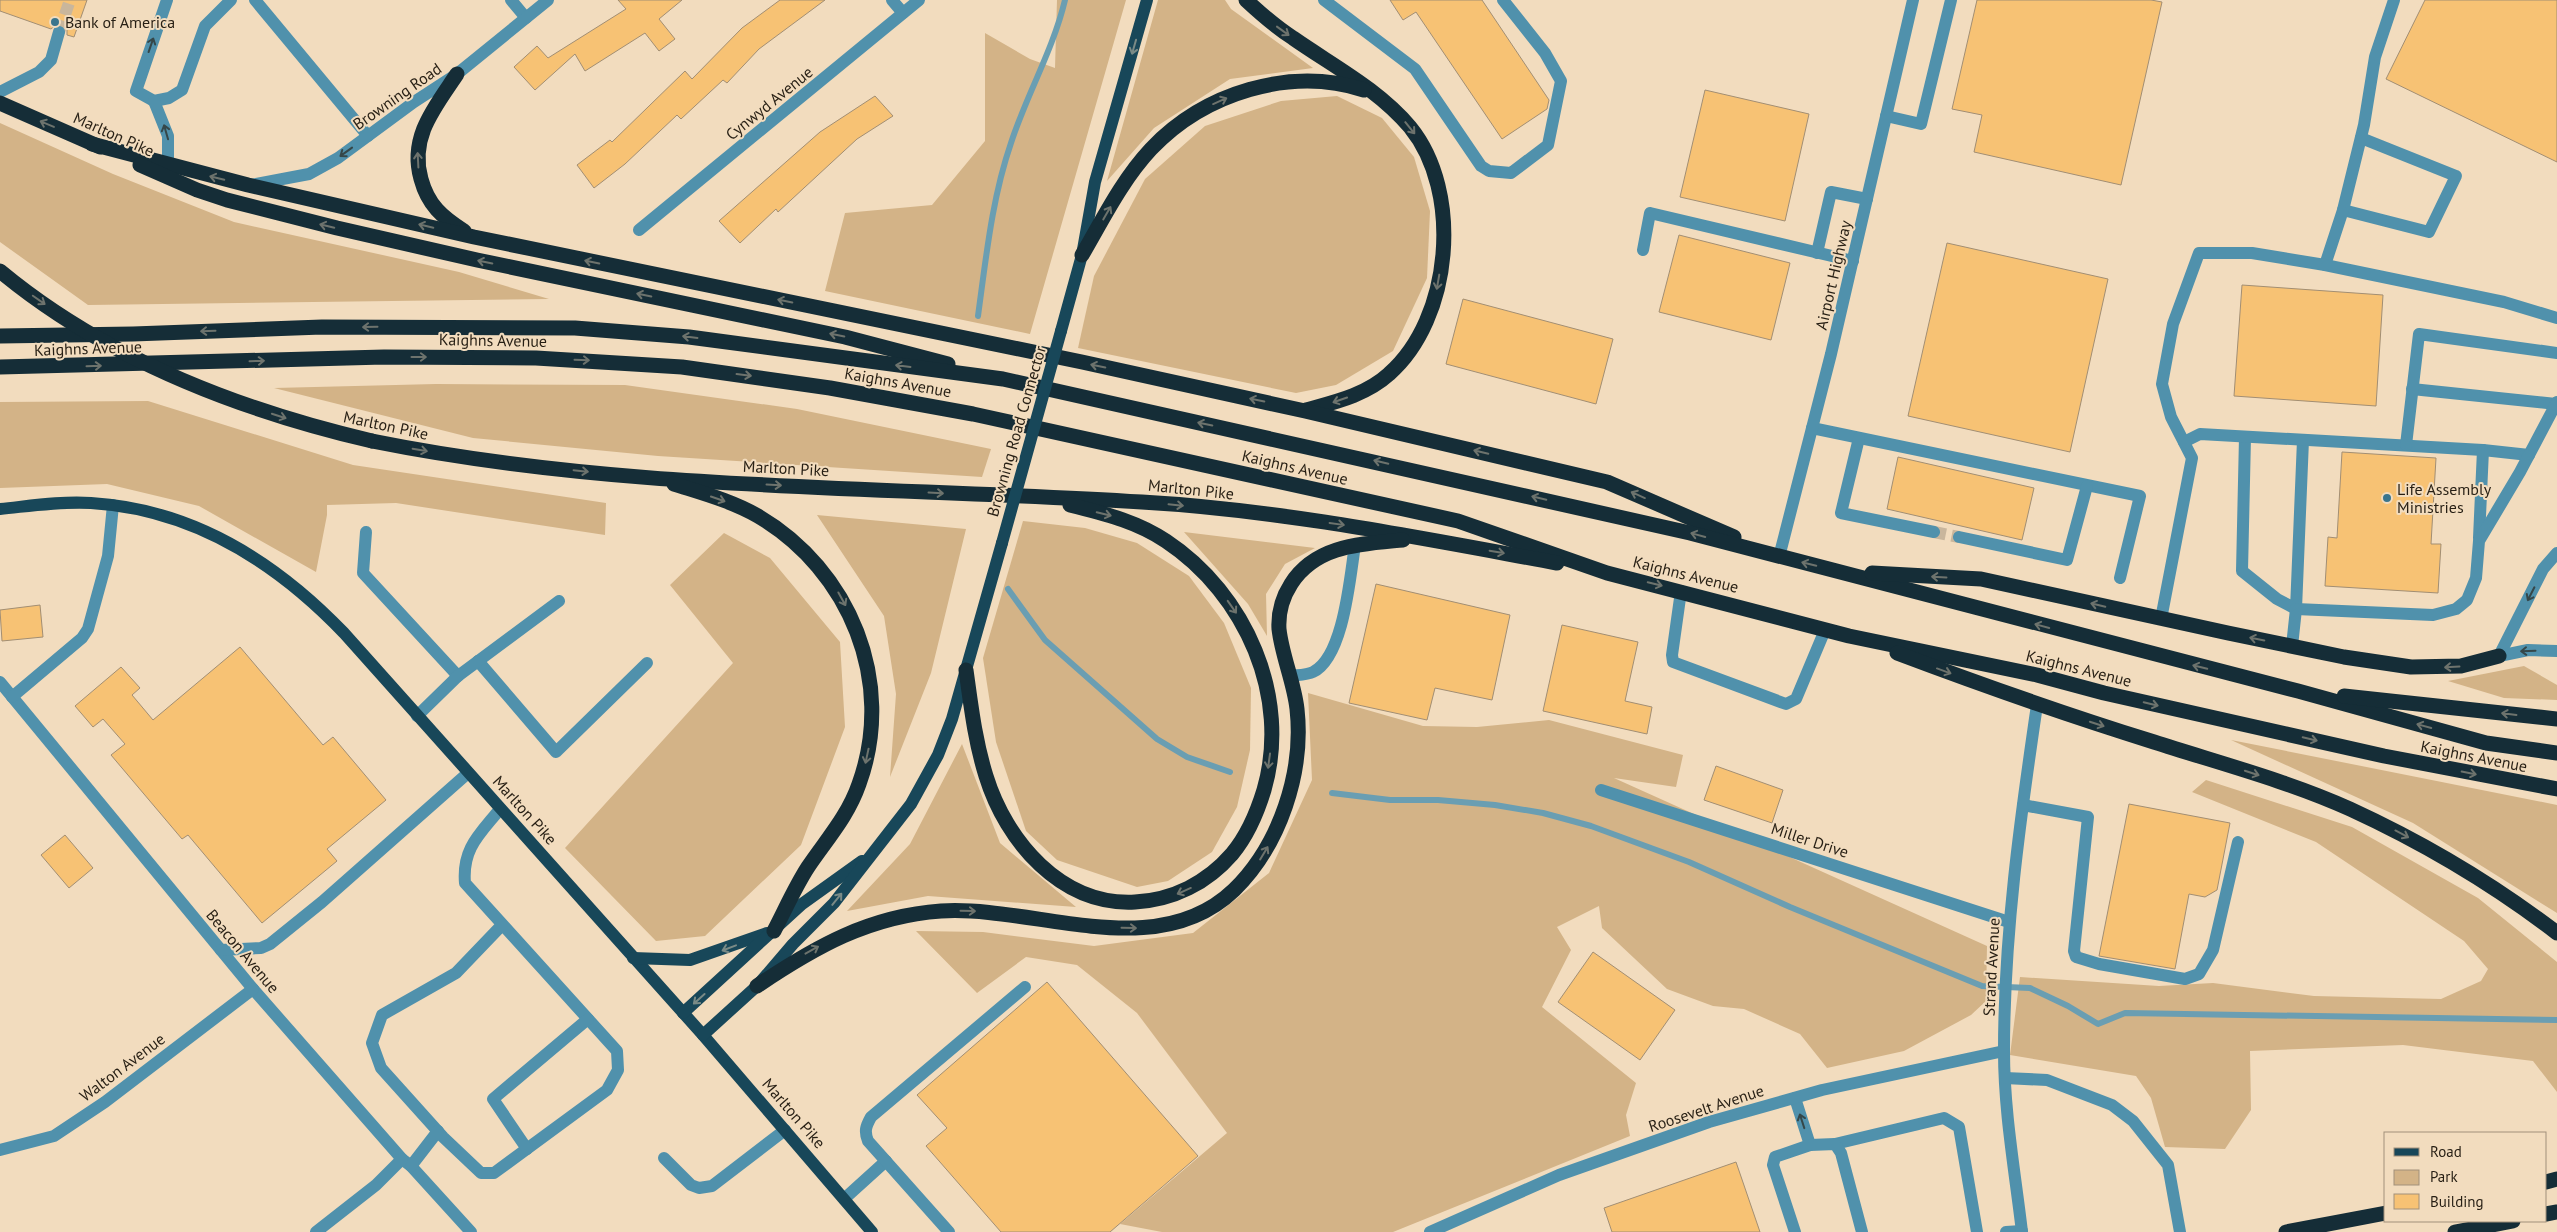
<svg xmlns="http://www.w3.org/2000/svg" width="2557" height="1232" viewBox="0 0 2557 1232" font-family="'PT Sans',sans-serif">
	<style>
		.green { fill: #d3b387 }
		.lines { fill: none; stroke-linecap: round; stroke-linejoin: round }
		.stream { stroke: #6a9eb2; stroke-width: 6 }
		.building { fill: #f7c274; stroke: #a28e73 }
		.minor-tunnel { stroke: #c9b69c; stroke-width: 12; stroke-dasharray: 12 6; stroke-linecap: butt }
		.minor { stroke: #5091ac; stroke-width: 12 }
		.major { stroke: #184759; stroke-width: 12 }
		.highway { stroke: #152d37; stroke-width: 15 }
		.major-bridge { stroke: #184759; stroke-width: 12 }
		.highway-bridge { stroke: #152d37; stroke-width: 15 }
		.oneway { stroke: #6d736d }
		.oneway2 { stroke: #354749 }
		.oneway3 { stroke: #7a8a86 }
		.poi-dot { fill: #3a758d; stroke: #f2dcbe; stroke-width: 2 }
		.labels { text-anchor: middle; stroke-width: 4; stroke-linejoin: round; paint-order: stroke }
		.poi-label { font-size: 16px; fill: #271f14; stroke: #f2dcbe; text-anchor: start }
		.street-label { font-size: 16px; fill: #271f14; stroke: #f2dcbe }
	</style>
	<rect width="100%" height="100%" fill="#f2dcbe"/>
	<g class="green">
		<path d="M1057,0H1126L1030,334L825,291L845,213L932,205L985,141V33L1030,59L1055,68Z"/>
		<path d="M1158,0H1225L1231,9L1313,68L1230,79L1154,128L1107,181Z"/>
		<path d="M1337,96L1382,118L1414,157L1430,211L1427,278L1393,351L1336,385L1296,393L1078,348L1094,276L1145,179L1205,126L1281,101Z"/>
		<path d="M0,123L113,174L234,222L459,272L549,299L88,305L0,242Z"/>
		<path d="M436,384L625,385L797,409L991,449L982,477L658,456L473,438L274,388Z"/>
		<path d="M148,401L353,465L606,503L605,535L396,503L327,505V515L316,572L199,506L107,484L0,488V402Z"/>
		<path d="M817,515L966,529L931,673L890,777L896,694L884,616Z"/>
		<path d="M1023,521L1085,528L1137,543L1189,576L1224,623L1251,688L1250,750L1237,807L1212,852L1168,881L1137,887L1057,860L1026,831L996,742L983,658Z"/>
		<path d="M1184,532L1315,548L1285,564L1266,594L1267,636L1248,604Z"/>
		<path d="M724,533L770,558L840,642L845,727L801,845L705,936L656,941L565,848L733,663L670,585Z"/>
		<path d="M2524,666L2557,685V700L2504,698L2448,681Z"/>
		<path d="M1308,693L1423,726L1477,727L1549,720L1683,755L1676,787L1614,778L1987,946L1986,1001L1971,1015L1904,1051L1827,1068L1800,1034L1744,1009L1713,1006L1667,989L1602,928L1599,906L1557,927L1571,950L1542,1007L1636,1083L1626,1115L1630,1136L1393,1232H1162L1120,1224L1227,1133L1137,1013L1077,965L1026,957L977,993L916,931L983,932L1094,946L1193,933L1269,873L1312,780Z"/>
		<path d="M2231,740L2557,805V913L2413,823Z"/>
		<path d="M962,744L1000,843L1076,907L928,896L847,911L910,844Z"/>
		<path d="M2206,780L2352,827L2478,898L2557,962V1092L2533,1061L2403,1045L2250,1051L2251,1110L2225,1149L2165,1147L2151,1098L2136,1076L2010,1055L2020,977L2159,986L2213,983L2314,996L2441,999L2481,981L2488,969L2464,941L2316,842L2192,792Z"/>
	</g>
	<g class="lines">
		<g class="stream">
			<path d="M978,316C986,258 992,198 1011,143C1027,94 1053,50 1065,0"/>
			<path d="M1008,589L1045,640L1157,739L1187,757L1230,772"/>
			<path d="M1332,793L1390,800H1438L1495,805L1543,813L1591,826L1689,862L1790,907L1982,986L2030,988L2068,1006L2098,1024L2125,1013L2557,1020"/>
		</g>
	</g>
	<g class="building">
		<path d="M0,0H87L74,37L67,35V30L62,24H57L51,29L0,11Z"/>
		<path d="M618,0H682L659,19L675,39L659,51L645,33L585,71L575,54L535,90L514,67L537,46L548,58L626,9Z"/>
		<path d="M780,0H825L759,49L727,83L723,80L681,119L677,115L625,164L594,188L577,165L610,140L612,142L685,71L692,79L742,28Z"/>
		<path d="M1390,0H1482L1549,100L1547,109L1502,139L1416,12L1403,20Z"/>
		<path d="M1977,0H2151L2162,2L2121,185L1974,152L1982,115L1952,109Z"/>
		<path d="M2425,0H2557V162L2386,79Z"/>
		<path d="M1705,90L1809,114L1785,221L1680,197Z"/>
		<path d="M875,96L893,116L857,139L778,212L776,209L740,243L719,221L820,132Z"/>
		<path d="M1679,235L1790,263L1771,340L1659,312Z"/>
		<path d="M1947,243L2108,279L2070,452L1908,416Z"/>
		<path d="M2242,285L2383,295L2376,406L2234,396Z"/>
		<path d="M1463,299L1613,339L1596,404L1446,364Z"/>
		<path d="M2342,452L2436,458L2431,544H2441L2438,593L2325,586L2328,537L2337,538Z"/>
		<path d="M1898,457L2034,488L2022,540L1887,509Z"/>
		<path d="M1376,584L1510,615L1492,700L1435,688L1427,720L1349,703Z"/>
		<path d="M40,605L43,637L2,641L0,610Z"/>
		<path d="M1562,625L1638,642L1625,701L1652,707L1647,734L1543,711Z"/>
		<path d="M240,647L323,745L333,737L386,800L327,849L337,861L262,923L188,835L182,839L111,755L125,744L103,719L93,727L75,706L121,667L140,688L132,695L153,720Z"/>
		<path d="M1716,766L1783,790L1772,823L1704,800Z"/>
		<path d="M2129,804L2230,823L2217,890L2205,897L2189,894L2175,969L2099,956Z"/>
		<path d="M65,835L93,868L69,888L41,855Z"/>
		<path d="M1593,952L1675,1010L1640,1060L1558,1002Z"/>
		<path d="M1047,982L1198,1156L1110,1232H1001L926,1146L947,1128L917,1095Z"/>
		<path d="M1736,1162L1760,1232H1612L1604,1208Z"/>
	</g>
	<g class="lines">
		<g class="minor-tunnel">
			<path d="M59,32L70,0"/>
			<path d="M1934,532L1959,537"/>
		</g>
		<g class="minor">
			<path d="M167,0L136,91L154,101L169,98L182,90L205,26L231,0"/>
			<path d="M255,0L368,136"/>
			<path d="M511,0L526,18"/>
			<path d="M892,0L903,13"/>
			<path d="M1324,0L1415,69L1481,166L1489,171L1511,173L1548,145L1561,81L1545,53L1503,0"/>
			<path d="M0,92L39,72L51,60L59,32"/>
			<path d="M154,101L168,136V165"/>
			<path d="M1886,116L1921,124L1951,0"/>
			<path d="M251,185L309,174L338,158L414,102L457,74L548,0"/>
			<path d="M2343,210L2429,232L2456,176L2361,138"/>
			<path d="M639,230L919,0"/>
			<path d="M1643,250L1650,213L1853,261"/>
			<path d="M1817,253L1831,192L1867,199"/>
			<path d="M2325,265L2343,210L2364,125L2375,57L2394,0"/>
			<path d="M2412,389L2556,404"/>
			<path d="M1812,428L2140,496L2120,578"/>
			<path d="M2245,437L2242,571L2277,599L2296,609L2303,440"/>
			<path d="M1859,438L1841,513L1934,532"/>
			<path d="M2184,442L2200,434L2483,450"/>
			<path d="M2406,445L2419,334L2557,353"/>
			<path d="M366,532L363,573L458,676"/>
			<path d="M1959,537L2067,560L2087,486"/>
			<path d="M2479,538L2483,450L2529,455"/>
			<path d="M1779,557L1831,354L1913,0"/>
			<path d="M1681,591L1672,655L1673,662L1786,704L1796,699L1825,630"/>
			<path d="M2161,619L2192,458L2171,417L2162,384L2173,324L2199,253H2252L2325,265L2504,302L2557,318"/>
			<path d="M2292,646L2296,609L2433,615L2456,609L2467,600L2476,578L2479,541L2520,472L2557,402"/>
			<path d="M2499,656L2543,569L2557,553"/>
			<path d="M2499,656L2528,650L2557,651"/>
			<path d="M478,661L556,752L647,663"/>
			<path d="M1290,676C1297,675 1307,675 1313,672C1344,657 1350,576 1355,545"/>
			<path d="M0,682L253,989L402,1159L411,1166L471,1232"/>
			<path d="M12,697L82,638L88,629L108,556L113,505"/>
			<path d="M417,716L458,676L559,601"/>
			<path d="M1601,790L2009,922"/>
			<path d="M2023,805L2088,817L2074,951L2076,957L2099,964L2185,979L2199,974L2213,950L2238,842"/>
			<path d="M500,809C480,834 462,848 465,883L617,1051L618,1070L607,1090L494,1173H481L443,1137L381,1068L372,1043L382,1015L456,973L502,925"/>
			<path d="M221,950L261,948L270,944L322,902L468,773"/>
			<path d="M2005,1078L2047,1080L2112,1105L2133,1121L2168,1165L2180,1232"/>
			<path d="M1795,1098L1810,1145"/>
			<path d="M1835,1144L1944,1118L1959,1127L1977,1232"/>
			<path d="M527,1149L493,1099L588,1019"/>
			<path d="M0,1150L54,1136L105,1102L253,989"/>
			<path d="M664,1158L691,1185L699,1188L712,1186L785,1130"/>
			<path d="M411,1166L438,1131"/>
			<path d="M844,1199L886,1161"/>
			<path d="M316,1232L376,1185L402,1159"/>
			<path d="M949,1232L868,1141C864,1131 866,1126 871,1117L1025,987"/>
			<path d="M1430,1232L1559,1175L1709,1122L1822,1090L2004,1051"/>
			<path d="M1795,1232L1773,1165L1775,1157L1810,1145L1835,1144L1841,1153L1862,1232"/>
			<path d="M2006,1232L2022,1231"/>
			<path d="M2022,1232C2015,1172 2004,1112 2004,1051C2004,935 2020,820 2037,705"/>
		</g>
		<g class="major">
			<path d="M1061,331L1082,255L1095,182L1147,0"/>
			<path d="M0,509C30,506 61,501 91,503C192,509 276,562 344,633L703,1035L872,1232"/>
			<path d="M633,958L690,960L767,933"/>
			<path d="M683,1013L802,904L862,861"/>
			<path d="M703,1035L757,986L793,944L834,903L911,804L938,755L952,719L1002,543"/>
		</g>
		<g class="highway">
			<path d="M1246,0C1261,14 1276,27 1293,38C1333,66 1378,89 1410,127C1463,192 1452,319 1389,374C1366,395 1335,402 1306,410"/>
			<path d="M457,74C435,107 409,137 421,179C428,205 442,217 464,231"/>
			<path d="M0,103L100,147"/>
			<path d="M92,144L248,185L474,237L1082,362L1305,411L1607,482L1734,537"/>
			<path d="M140,165L197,190L227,200L337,228L477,260L845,337L948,364"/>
			<path d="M1082,255C1103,219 1122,180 1151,149C1204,93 1290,66 1364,90"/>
			<path d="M0,336L133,334L322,327L575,328L689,337L1003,379L1690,533L2298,691L2486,743L2557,753"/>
			<path d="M0,367L384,357L536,358L682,367L830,388L973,414L1458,521L1607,573L1849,636L2037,675L2104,693L2384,756L2557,789"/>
			<path d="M372,441C625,492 886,486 1142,502C1282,510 1420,538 1557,563"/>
			<path d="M674,484C702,493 732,501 758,516C850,570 896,682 859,784C848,816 827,839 808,867C795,887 785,910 774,931"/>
			<path d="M1872,573L1981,579L2228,633L2344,657L2411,667L2461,666L2499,656"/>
			<path d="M1897,653C1982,685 2067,715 2154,742C2219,763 2288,781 2350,809C2424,843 2493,884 2557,933"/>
			<path d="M966,670C971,706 975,741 986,776C1006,841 1061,906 1135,902C1173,900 1207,883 1232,854C1247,836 1257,813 1264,790C1291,697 1246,594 1166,541C1136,521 1105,514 1070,505"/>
			<path d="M2344,696L2557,719"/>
			<path d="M757,986C815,947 869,916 941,911C1035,905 1156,965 1234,890C1280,845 1304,772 1297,709C1294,682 1282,656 1279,629C1278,612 1282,598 1291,584C1316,545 1361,544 1403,540"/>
			<path d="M2546,1182L2557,1179"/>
			<path d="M2546,1214L2557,1212"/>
			<path d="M2286,1232L2386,1213"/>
			<path d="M2455,1232L2513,1221"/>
		</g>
		<path class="major-bridge" d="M1002,543L1061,331"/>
		<path class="highway-bridge" d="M0,271C106,359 239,410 372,441"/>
	</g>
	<defs><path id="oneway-shaft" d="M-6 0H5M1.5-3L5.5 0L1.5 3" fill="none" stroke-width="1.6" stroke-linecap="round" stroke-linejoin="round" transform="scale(1.25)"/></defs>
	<g class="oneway">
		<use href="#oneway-shaft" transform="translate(1283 31) rotate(36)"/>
		<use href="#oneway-shaft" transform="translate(1220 101) rotate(-24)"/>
		<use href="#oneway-shaft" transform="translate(47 124) rotate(-157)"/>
		<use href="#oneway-shaft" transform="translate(1410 128) rotate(51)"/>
		<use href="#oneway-shaft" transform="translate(418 160) rotate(-93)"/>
		<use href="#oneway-shaft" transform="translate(217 178) rotate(-166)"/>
		<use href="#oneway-shaft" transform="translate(1107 213) rotate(-60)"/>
		<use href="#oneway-shaft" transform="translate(327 226) rotate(-166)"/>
		<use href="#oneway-shaft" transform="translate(426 226) rotate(-167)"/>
		<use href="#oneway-shaft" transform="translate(485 262) rotate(-168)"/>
		<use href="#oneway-shaft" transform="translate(592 262) rotate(-168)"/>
		<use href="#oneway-shaft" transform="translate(1438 282) rotate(100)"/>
		<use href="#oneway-shaft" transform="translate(644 295) rotate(-168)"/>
		<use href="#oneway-shaft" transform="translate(39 300) rotate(35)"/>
		<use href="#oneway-shaft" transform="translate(785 301) rotate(-168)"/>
		<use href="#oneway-shaft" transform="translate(370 327) rotate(179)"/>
		<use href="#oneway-shaft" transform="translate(208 331) rotate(178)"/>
		<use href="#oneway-shaft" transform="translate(837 335) rotate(-168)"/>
		<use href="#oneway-shaft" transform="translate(690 337) rotate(-173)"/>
		<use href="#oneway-shaft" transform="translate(419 357)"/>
		<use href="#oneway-shaft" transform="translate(582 360) rotate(2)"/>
		<use href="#oneway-shaft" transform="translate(257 361) rotate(-2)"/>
		<use href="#oneway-shaft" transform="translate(94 366) rotate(-2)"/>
		<use href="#oneway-shaft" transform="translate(903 366) rotate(-173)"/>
		<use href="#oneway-shaft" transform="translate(1098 366) rotate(-168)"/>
		<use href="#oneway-shaft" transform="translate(744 375) rotate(7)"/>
		<use href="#oneway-shaft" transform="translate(1257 400) rotate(-168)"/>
		<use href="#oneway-shaft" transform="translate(1340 400) rotate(161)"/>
		<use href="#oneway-shaft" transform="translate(279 416) rotate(18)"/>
		<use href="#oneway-shaft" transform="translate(1205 424) rotate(-168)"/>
		<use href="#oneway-shaft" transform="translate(420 450) rotate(10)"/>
		<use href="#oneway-shaft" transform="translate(1481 452) rotate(-167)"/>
		<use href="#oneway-shaft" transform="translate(1381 462) rotate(-167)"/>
		<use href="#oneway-shaft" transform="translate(581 471) rotate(6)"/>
		<use href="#oneway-shaft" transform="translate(774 485) rotate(3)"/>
		<use href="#oneway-shaft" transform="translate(936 493) rotate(3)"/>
		<use href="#oneway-shaft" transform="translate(1638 495) rotate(-156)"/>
		<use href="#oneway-shaft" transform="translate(1539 498) rotate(-167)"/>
		<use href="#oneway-shaft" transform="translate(718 499) rotate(19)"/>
		<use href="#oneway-shaft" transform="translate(1176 505) rotate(6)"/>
		<use href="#oneway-shaft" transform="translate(1104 514) rotate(14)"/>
		<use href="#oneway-shaft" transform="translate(1337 524) rotate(8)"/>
		<use href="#oneway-shaft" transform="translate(1698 535) rotate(-165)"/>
		<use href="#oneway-shaft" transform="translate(1497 552) rotate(10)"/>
		<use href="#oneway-shaft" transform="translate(1809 564) rotate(-166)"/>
		<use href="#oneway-shaft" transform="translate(1939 577) rotate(-177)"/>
		<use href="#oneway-shaft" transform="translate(1655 584) rotate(14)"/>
		<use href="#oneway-shaft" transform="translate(842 599) rotate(61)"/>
		<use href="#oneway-shaft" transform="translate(2098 605) rotate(-167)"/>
		<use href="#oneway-shaft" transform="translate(1232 607) rotate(55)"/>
		<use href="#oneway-shaft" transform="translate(2042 626) rotate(-165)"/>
		<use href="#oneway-shaft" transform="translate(2257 639) rotate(-169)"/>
		<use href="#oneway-shaft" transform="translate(2200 667) rotate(-166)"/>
		<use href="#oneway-shaft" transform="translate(2452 667) rotate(177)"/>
		<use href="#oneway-shaft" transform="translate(1944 671) rotate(20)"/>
		<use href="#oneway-shaft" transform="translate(2151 704) rotate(13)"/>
		<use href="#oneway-shaft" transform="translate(2509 714) rotate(-173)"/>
		<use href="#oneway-shaft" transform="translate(2097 724) rotate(18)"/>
		<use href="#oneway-shaft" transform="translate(2424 726) rotate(-165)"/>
		<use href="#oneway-shaft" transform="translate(2310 739) rotate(13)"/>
		<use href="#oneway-shaft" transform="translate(867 756) rotate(102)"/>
		<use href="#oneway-shaft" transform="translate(1269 761) rotate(98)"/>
		<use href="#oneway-shaft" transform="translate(2252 773) rotate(18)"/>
		<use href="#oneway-shaft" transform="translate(2469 773) rotate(11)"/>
		<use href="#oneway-shaft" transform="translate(2402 834) rotate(28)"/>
		<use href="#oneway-shaft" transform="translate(1264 853) rotate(-59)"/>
		<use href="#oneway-shaft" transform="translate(1184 891) rotate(156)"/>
		<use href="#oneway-shaft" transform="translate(968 911) rotate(1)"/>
		<use href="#oneway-shaft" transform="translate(1129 928) rotate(1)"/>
		<use href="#oneway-shaft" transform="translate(812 950) rotate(-29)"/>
	</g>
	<g class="oneway2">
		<use href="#oneway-shaft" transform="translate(151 45) rotate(-71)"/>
		<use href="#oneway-shaft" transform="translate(166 132) rotate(-106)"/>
		<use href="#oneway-shaft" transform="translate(346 152) rotate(144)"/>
		<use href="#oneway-shaft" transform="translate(2531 594) rotate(117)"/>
		<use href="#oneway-shaft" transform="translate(2528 651) rotate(178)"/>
		<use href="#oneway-shaft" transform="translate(1802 1121) rotate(-108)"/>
	</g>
	<g class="oneway3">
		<use href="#oneway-shaft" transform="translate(1134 47) rotate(106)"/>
		<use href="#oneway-shaft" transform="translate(837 899) rotate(-51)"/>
		<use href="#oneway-shaft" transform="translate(729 948) rotate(159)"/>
		<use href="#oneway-shaft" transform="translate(699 999) rotate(138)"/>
	</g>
	<g class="poi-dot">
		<circle cx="55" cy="22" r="5"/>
		<circle cx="2387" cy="498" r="5"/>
	</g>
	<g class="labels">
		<g class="poi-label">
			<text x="65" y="28">Bank of America</text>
			<text x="2397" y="495">Life Assembly<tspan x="2397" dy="18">Ministries</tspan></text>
		</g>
		<g class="street-label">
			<text transform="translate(397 96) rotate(-35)" y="6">Browning Road</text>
			<text transform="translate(769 103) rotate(-39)" y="6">Cynwyd Avenue</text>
			<text transform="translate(114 134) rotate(24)" y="6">Marlton Pike</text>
			<text transform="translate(1833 275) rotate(-77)" y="6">Airport Highway</text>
			<text transform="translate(493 340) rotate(1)" y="6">Kaighns Avenue</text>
			<text transform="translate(88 348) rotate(-2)" y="6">Kaighns Avenue</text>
			<text transform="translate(898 382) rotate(10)" y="6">Kaighns Avenue</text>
			<text transform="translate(386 425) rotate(12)" y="6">Marlton Pike</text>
			<text transform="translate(1016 431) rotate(-74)" y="6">Browning Road Connector</text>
			<text transform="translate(1295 467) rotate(13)" y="6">Kaighns Avenue</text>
			<text transform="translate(786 468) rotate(3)" y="6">Marlton Pike</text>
			<text transform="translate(1191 489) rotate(6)" y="6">Marlton Pike</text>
			<text transform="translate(1686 574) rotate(14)" y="6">Kaighns Avenue</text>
			<text transform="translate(2079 668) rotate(14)" y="6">Kaighns Avenue</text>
			<text transform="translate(2474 756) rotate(11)" y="6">Kaighns Avenue</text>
			<text transform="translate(525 810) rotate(48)" y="6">Marlton Pike</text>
			<text transform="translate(1810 840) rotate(18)" y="6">Miller Drive</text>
			<text transform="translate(243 951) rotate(50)" y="6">Beacon Avenue</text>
			<text transform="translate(1991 967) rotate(-87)" y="6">Strand Avenue</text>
			<text transform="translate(122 1067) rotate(-37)" y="6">Walton Avenue</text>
			<text transform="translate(1706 1108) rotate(-18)" y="6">Roosevelt Avenue</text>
			<text transform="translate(794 1113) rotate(49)" y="6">Marlton Pike</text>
		</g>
	</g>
	<rect x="2384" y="1132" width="162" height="90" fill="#f2dcbe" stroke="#a1907a"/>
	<rect x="2394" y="1148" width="25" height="8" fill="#184759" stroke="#a1907a"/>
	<text x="2430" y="1157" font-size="15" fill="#271f14">Road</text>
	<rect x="2394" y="1170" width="25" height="15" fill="#d3b387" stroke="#a1907a"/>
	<text x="2430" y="1182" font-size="15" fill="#271f14">Park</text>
	<rect x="2394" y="1194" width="25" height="15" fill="#f7c274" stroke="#a1907a"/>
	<text x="2430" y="1207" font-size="15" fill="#271f14">Building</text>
</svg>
